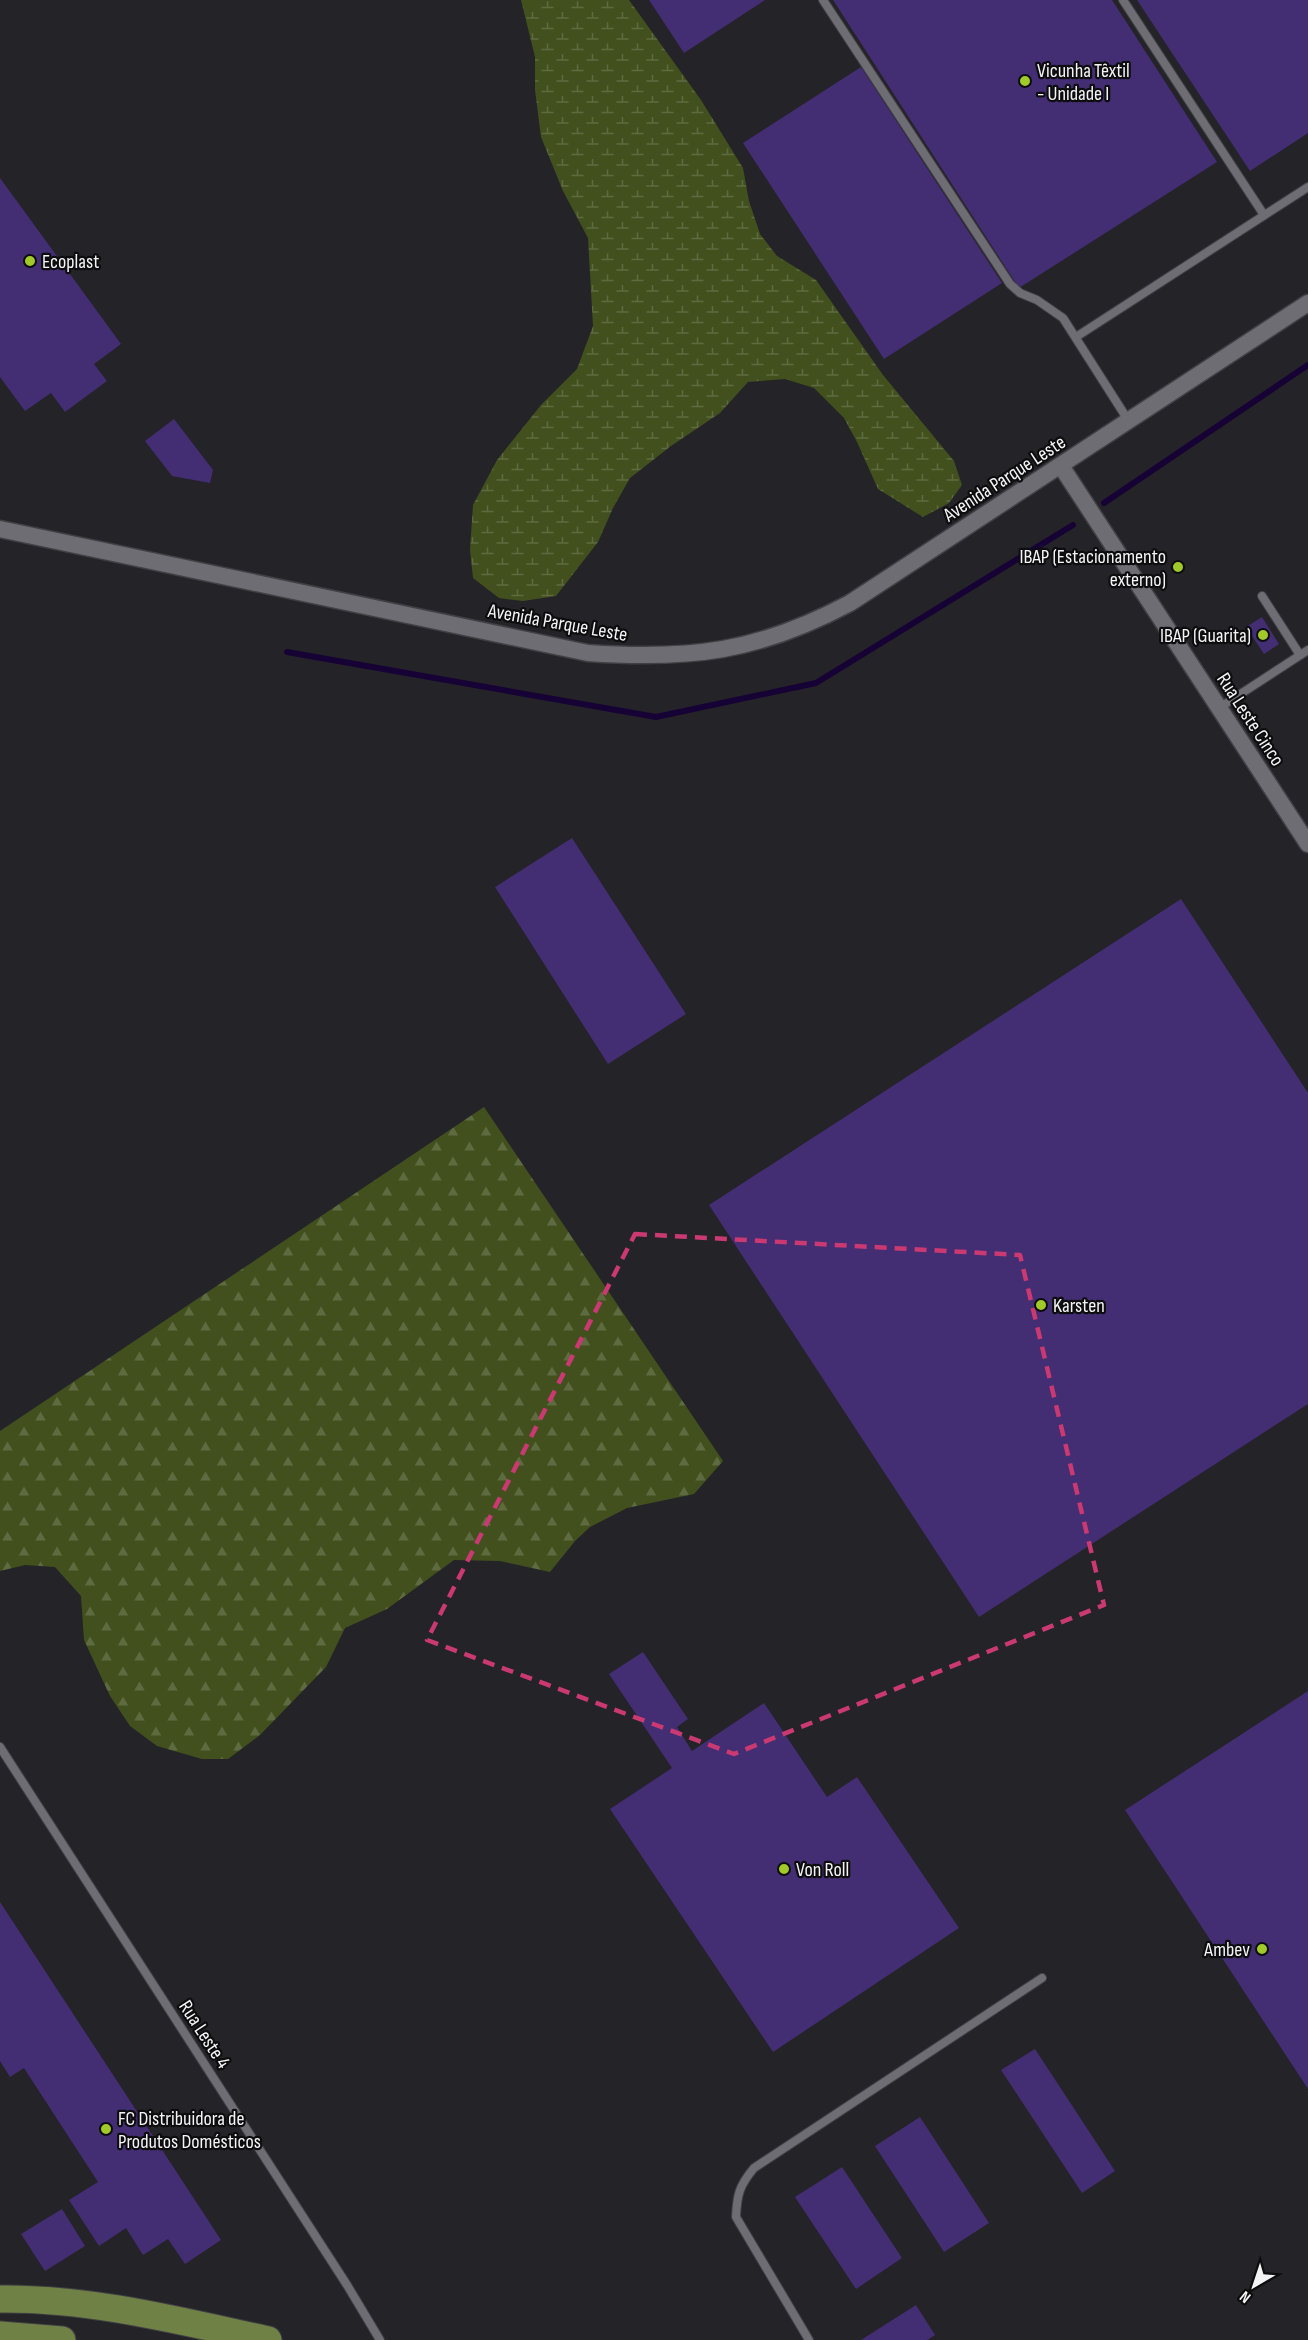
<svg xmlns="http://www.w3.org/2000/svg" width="1308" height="2340" viewBox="0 0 1308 2340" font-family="'Sofia Sans Condensed',sans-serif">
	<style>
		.forest { fill: url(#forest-firs) }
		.wetland { fill: url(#wetland-marsh) }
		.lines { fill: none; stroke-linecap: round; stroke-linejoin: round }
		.stream { stroke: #170235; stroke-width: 6 }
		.building { fill: #432d73 }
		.service-casing { stroke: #414044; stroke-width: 10 }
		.minor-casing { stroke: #414044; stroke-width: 19 }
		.primary-casing { stroke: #414044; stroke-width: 29 }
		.service { stroke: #6e6d73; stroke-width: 8 }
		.minor { stroke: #6e6d73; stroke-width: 16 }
		.primary { stroke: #708145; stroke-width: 27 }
		.marked { fill: none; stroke: #ca3972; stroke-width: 4.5; stroke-dasharray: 12 8; stroke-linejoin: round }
		.poi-dot { fill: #a1c92a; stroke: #0d0d0f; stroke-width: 2 }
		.labels { text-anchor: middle; stroke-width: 4.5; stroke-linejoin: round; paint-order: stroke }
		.poi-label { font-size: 20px; fill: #f4f4f7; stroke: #0d0d0f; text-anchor: start }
		.street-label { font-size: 20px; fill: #f4f4f7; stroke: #0d0d0f }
	</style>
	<defs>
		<pattern id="forest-firs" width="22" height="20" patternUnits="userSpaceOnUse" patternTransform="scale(1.5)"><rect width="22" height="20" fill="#42501e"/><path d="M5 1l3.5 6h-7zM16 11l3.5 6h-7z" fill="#5e6a3f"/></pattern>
		<pattern id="wetland-marsh" width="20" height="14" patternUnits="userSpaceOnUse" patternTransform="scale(1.5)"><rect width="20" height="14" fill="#42501e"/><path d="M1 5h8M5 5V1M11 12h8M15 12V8" fill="none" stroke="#5e6a3f"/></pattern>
	</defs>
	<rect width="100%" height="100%" fill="#242328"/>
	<path class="forest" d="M484,1107L723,1461L694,1494L627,1508L590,1527L575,1541L550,1572L500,1561L454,1560L387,1609L345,1628L326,1667L260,1735L228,1759H202L157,1746L130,1726L110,1696L84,1640L81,1596L55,1567L25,1565L0,1571V1431Z"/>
	<path class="wetland" d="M521,0H629L701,100L743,168L749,201L760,234L777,256L816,280L883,375L954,461L962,485L949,503L923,517L878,489L857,442L844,418L814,388L785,379L748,382L720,413L671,446L630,478L613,508L598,542L556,596L523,601L499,598L473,578L470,550L473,505L497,460L541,405L577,369L593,326L588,238L563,191L541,137L535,90V57Z"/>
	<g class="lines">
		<g class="stream">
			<path d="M1104,503L1308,365"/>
			<path d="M287,652L656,717L816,683L1073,525"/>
		</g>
	</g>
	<g class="building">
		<path d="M649,0H765L684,53Z"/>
		<path d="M833,0H1112L1217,162L1019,288Z"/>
		<path d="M1137,0H1308V133L1250,171Z"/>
		<path d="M861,67L1002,283L884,359L743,143Z"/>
		<path d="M0,178L121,344L94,364L107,381L65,412L51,393L25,411L0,377Z"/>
		<path d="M174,419L213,470L210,483L172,476L145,441Z"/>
		<path d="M1262,617L1279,644L1264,654L1246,627Z"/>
		<path d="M572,838L686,1014L608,1064L495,887Z"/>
		<path d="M1181,899L1308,1093V1404L979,1617L709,1205Z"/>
		<path d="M643,1652L688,1719L677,1727L692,1751L764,1703L827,1797L857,1777L959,1928L773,2052L610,1809L672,1768L609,1674Z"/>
		<path d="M1308,1691V2089L1125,1810Z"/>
		<path d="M0,1902L221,2240L185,2264L168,2239L143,2255L126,2228L99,2246L69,2200L98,2182L24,2068L10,2077L0,2061Z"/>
		<path d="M1035,2049L1115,2171L1082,2193L1001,2070Z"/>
		<path d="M920,2117L989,2223L944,2252L875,2146Z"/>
		<path d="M842,2167L902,2258L856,2289L795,2197Z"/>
		<path d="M62,2209L85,2246L45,2271L21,2234Z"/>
		<path d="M916,2305L935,2335L927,2340H861Z"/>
	</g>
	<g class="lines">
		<defs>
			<g id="service">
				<path d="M823,0L1010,284L1020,293L1037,300L1063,318L1128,420"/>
				<path d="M1123,0L1264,215"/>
				<path d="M1076,337L1308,187"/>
				<path d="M1262,596L1300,655"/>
				<path d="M1219,708L1308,650"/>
				<path d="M0,1747L347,2285L380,2340"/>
				<path d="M809,2340L736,2217C737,2195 739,2186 754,2168L1042,1978"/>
			</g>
			<g id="minor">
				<path d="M1061,466L1308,844"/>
				<path d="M0,529L588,653C691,660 758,652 850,603L1308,303"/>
			</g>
			<g id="primary">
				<path d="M0,2299C91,2298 180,2321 268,2340"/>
				<path d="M0,2335L62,2340"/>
			</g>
		</defs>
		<use href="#service" class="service-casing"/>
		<use href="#minor" class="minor-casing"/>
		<use href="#primary" class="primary-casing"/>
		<use href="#service" class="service"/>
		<use href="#minor" class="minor"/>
		<use href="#primary" class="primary"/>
	</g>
	<path class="marked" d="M635,1234L1020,1255L1104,1605L734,1754L427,1640Z"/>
	<g class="poi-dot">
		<circle cx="1025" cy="81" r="6"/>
		<circle cx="30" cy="261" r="6"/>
		<circle cx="1178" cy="567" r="6"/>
		<circle cx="1263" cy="635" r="6"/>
		<circle cx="1041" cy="1305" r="6"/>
		<circle cx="784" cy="1869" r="6"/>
		<circle cx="1262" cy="1949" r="6"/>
		<circle cx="106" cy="2129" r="6"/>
	</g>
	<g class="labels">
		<g class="poi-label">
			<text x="1037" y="77">Vicunha Têxtil<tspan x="1037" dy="23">- Unidade I</tspan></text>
			<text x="42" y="268">Ecoplast</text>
			<text x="1166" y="563" text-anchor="end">IBAP (Estacionamento<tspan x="1166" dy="23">externo)</tspan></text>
			<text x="1251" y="642" text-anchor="end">IBAP (Guarita)</text>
			<text x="1053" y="1312">Karsten</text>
			<text x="796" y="1876">Von Roll</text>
			<text x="1250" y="1956" text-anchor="end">Ambev</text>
			<text x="118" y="2125">FC Distribuidora de<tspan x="118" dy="23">Produtos Domésticos</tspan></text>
		</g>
		<g class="street-label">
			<text transform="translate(1004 478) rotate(-33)" y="7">Avenida Parque Leste</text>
			<text transform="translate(558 622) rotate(10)" y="7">Avenida Parque Leste</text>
			<text transform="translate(1251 719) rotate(57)" y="7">Rua Leste Cinco</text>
			<text transform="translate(205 2034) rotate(57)" y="7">Rua Leste 4</text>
		</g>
	</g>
	<g transform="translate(1254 2286) rotate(219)" stroke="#0d0d0f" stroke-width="4.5" paint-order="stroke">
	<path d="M0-4.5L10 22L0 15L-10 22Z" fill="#f4f4f7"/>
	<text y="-9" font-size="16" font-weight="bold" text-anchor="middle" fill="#f4f4f7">N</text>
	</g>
</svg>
